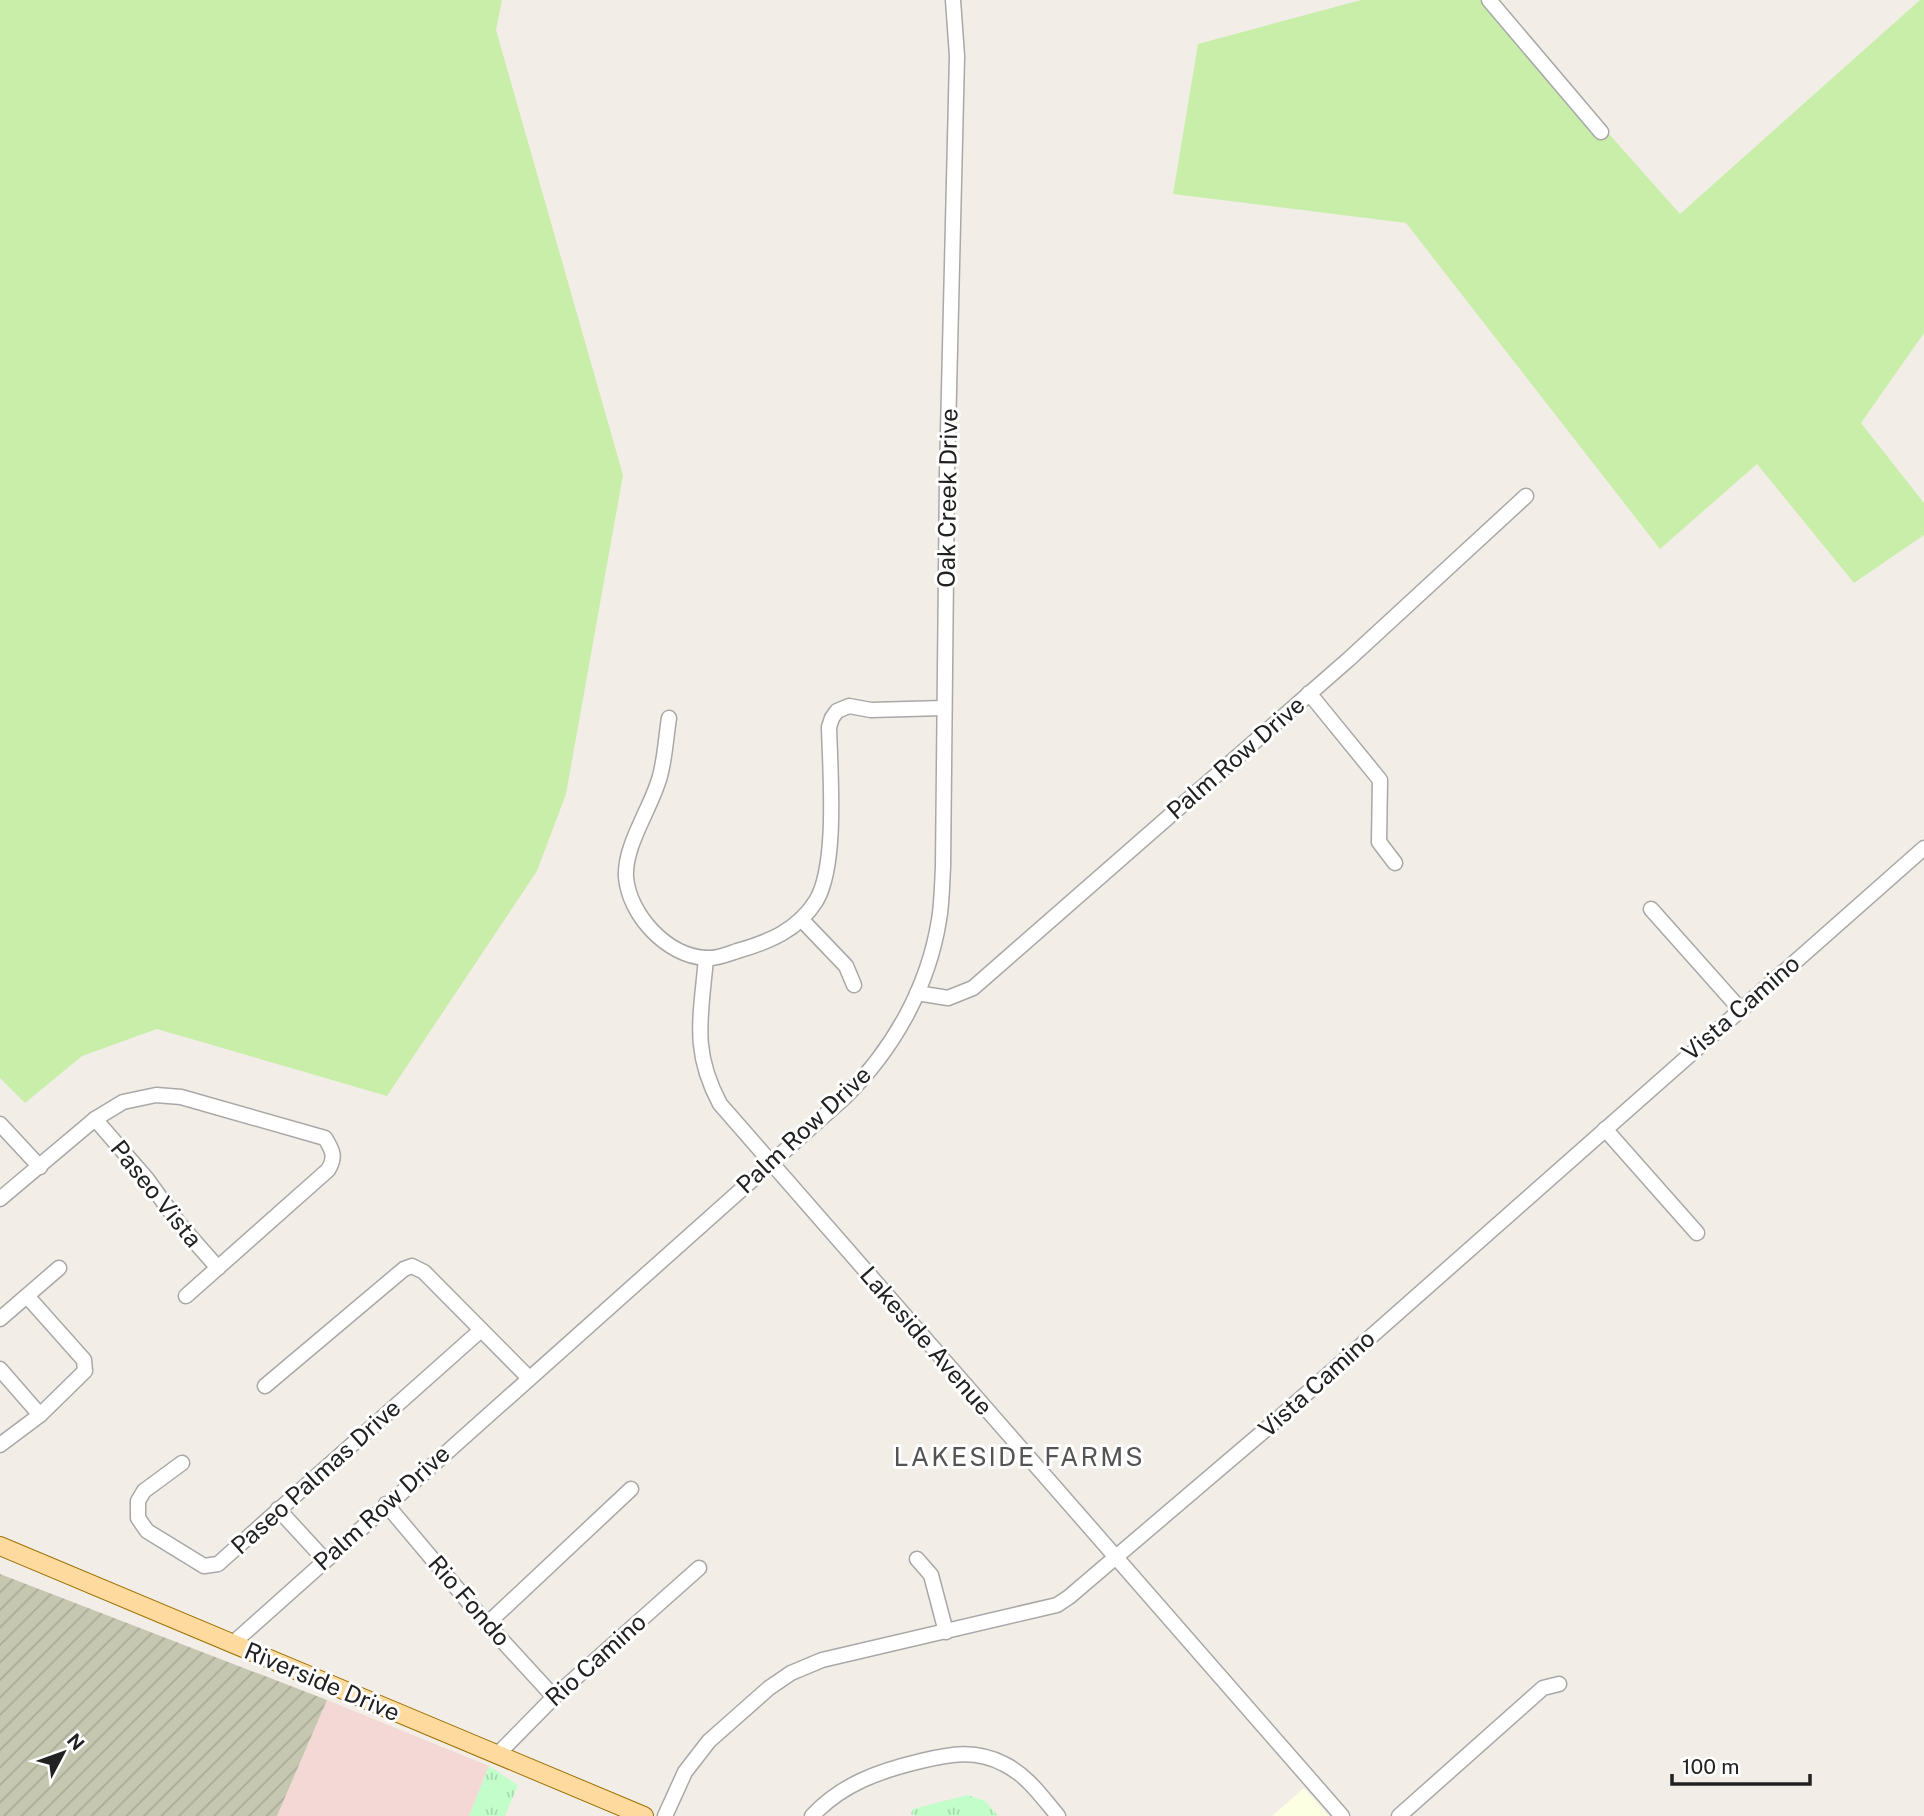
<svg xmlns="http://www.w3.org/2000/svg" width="1924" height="1816" viewBox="0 0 1924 1816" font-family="'Public Sans',sans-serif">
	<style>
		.commercial { fill: #f3d8d5 }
		.education { fill: #fdffe2 }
		.construction { fill: url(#construction-furrows) }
		.grass { fill: #c8eeaa }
		.park { fill: url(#park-tufts) }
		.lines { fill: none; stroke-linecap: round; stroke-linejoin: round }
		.minor-casing { stroke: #a8a8a8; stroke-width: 17 }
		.major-casing { stroke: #9d7100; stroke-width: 20 }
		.minor { stroke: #fff; stroke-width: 14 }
		.major { stroke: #ffda9e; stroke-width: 18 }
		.labels { text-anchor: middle; stroke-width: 6; stroke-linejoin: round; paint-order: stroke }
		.street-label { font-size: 24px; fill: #212121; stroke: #fff }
		.neighbourhood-label { font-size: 26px; letter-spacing: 2px; fill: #545454; stroke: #fff }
	</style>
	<defs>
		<pattern id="construction-furrows" width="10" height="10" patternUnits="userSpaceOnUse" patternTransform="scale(1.75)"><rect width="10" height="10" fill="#c6c7b1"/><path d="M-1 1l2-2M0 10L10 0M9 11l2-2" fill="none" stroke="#aaab98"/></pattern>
		<pattern id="park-tufts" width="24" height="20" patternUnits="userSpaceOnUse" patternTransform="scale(1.75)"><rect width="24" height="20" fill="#c2fdca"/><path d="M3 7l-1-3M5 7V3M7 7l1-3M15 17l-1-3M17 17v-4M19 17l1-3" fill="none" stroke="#a6d9ad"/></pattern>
	</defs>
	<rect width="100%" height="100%" fill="#f2eee7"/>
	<path class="commercial" d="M327,1700L489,1766L469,1816H277Z"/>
	<path class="education" d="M1304,1788L1329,1816H1272Z"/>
	<path class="construction" d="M0,1574L327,1700L277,1816H0Z"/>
	<g class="grass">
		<path d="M0,0H502L496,30L623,475L566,794L537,871L387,1096L157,1029L82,1056L25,1103L0,1078Z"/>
		<path d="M1361,0H1490L1680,214L1920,0H1924V333L1861,423L1924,503V535L1854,583L1757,464L1660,549L1406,223L1173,194L1198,44Z"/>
	</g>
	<g class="park">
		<path d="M489,1766L518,1785L505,1816H469Z"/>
		<path d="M967,1795L985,1801L998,1816H916L911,1814L913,1809Z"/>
	</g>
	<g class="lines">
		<defs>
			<g id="minor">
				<path d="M1489,0L1601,132"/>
				<path d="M1309,693L1380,780L1379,842L1395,863"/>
				<path d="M669,718C666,737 665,758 660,776C652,807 624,845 626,877C629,915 667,956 706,958C717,959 728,954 737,951C769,942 798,930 816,901C838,865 830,770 829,727L832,718L837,711L849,706L871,710L943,708"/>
				<path d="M1651,909L1740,1009"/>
				<path d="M801,919L846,966L854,985"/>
				<path d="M706,958C701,1017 691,1050 720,1104L1342,1816"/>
				<path d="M917,993L948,998L973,988L1349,659L1526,496"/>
				<path d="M95,1119L147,1179L180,1225L218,1268"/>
				<path d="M0,1124L40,1167"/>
				<path d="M1605,1129L1697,1233"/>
				<path d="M0,1199L95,1119L123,1102L156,1095L181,1097L325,1138C333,1151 336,1157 328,1170L186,1296"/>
				<path d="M0,1319L59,1268"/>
				<path d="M0,1369L40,1415"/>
				<path d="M265,1386L404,1269L412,1266L424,1272L529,1378"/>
				<path d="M0,1445L40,1415L85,1371L84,1360L27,1296"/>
				<path d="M182,1463L144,1491L138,1501V1518L147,1531L204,1566L218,1564L481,1330"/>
				<path d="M386,1504L487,1624L554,1697"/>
				<path d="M278,1509L324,1559"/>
				<path d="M917,1559L931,1575L946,1632"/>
				<path d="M487,1624L631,1489"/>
				<path d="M232,1644L844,1098C893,1050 928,988 939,920C942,903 942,884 943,867L947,474L957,56L953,0"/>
				<path d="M497,1755L554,1697L699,1568"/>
				<path d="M665,1816L685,1772L709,1741L769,1688L791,1673L822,1660L1057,1605L1069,1597L1272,1424L1924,848"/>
				<path d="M812,1816C842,1784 879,1771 921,1761C950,1754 976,1749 1004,1764C1027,1775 1042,1797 1058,1816"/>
				<path d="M1399,1816L1543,1688L1559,1684"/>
			</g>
			<path id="major" d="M0,1546L644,1816"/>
		</defs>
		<use href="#minor" class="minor-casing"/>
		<use href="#major" class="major-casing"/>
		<use href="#minor" class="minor"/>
		<use href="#major" class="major"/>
	</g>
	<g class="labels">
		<g class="street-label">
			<text transform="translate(948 498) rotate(-89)" y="8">Oak Creek Drive</text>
			<text transform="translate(1236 758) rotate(-41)" y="8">Palm Row Drive</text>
			<text transform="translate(1741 1008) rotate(-41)" y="8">Vista Camino</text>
			<text transform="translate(804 1130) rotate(-43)" y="8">Palm Row Drive</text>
			<text transform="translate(156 1194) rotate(51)" y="8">Paseo Vista</text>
			<text transform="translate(926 1341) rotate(49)" y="8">Lakeside Avenue</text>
			<text transform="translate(1317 1384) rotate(-42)" y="8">Vista Camino</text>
			<text transform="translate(316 1477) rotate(-42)" y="8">Paseo Palmas Drive</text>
			<text transform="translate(382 1508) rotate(-42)" y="8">Palm Row Drive</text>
			<text transform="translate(469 1601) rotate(49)" y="8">Rio Fondo</text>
			<text transform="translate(596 1660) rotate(-42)" y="8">Rio Camino</text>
			<text transform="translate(322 1682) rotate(23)" y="8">Riverside Drive</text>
		</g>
		<g class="neighbourhood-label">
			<text x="1019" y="1466">LAKESIDE FARMS</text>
		</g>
	</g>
	<g transform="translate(63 1753) rotate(49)" stroke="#ffffff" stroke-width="5" paint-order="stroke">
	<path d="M0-5L12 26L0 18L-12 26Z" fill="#212121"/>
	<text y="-10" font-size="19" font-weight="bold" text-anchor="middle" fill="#212121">N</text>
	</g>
	<path d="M1672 1774v10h138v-10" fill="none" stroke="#212121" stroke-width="3.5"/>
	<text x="1682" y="1774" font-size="21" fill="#212121" stroke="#ffffff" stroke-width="5" paint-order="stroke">100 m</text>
</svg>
